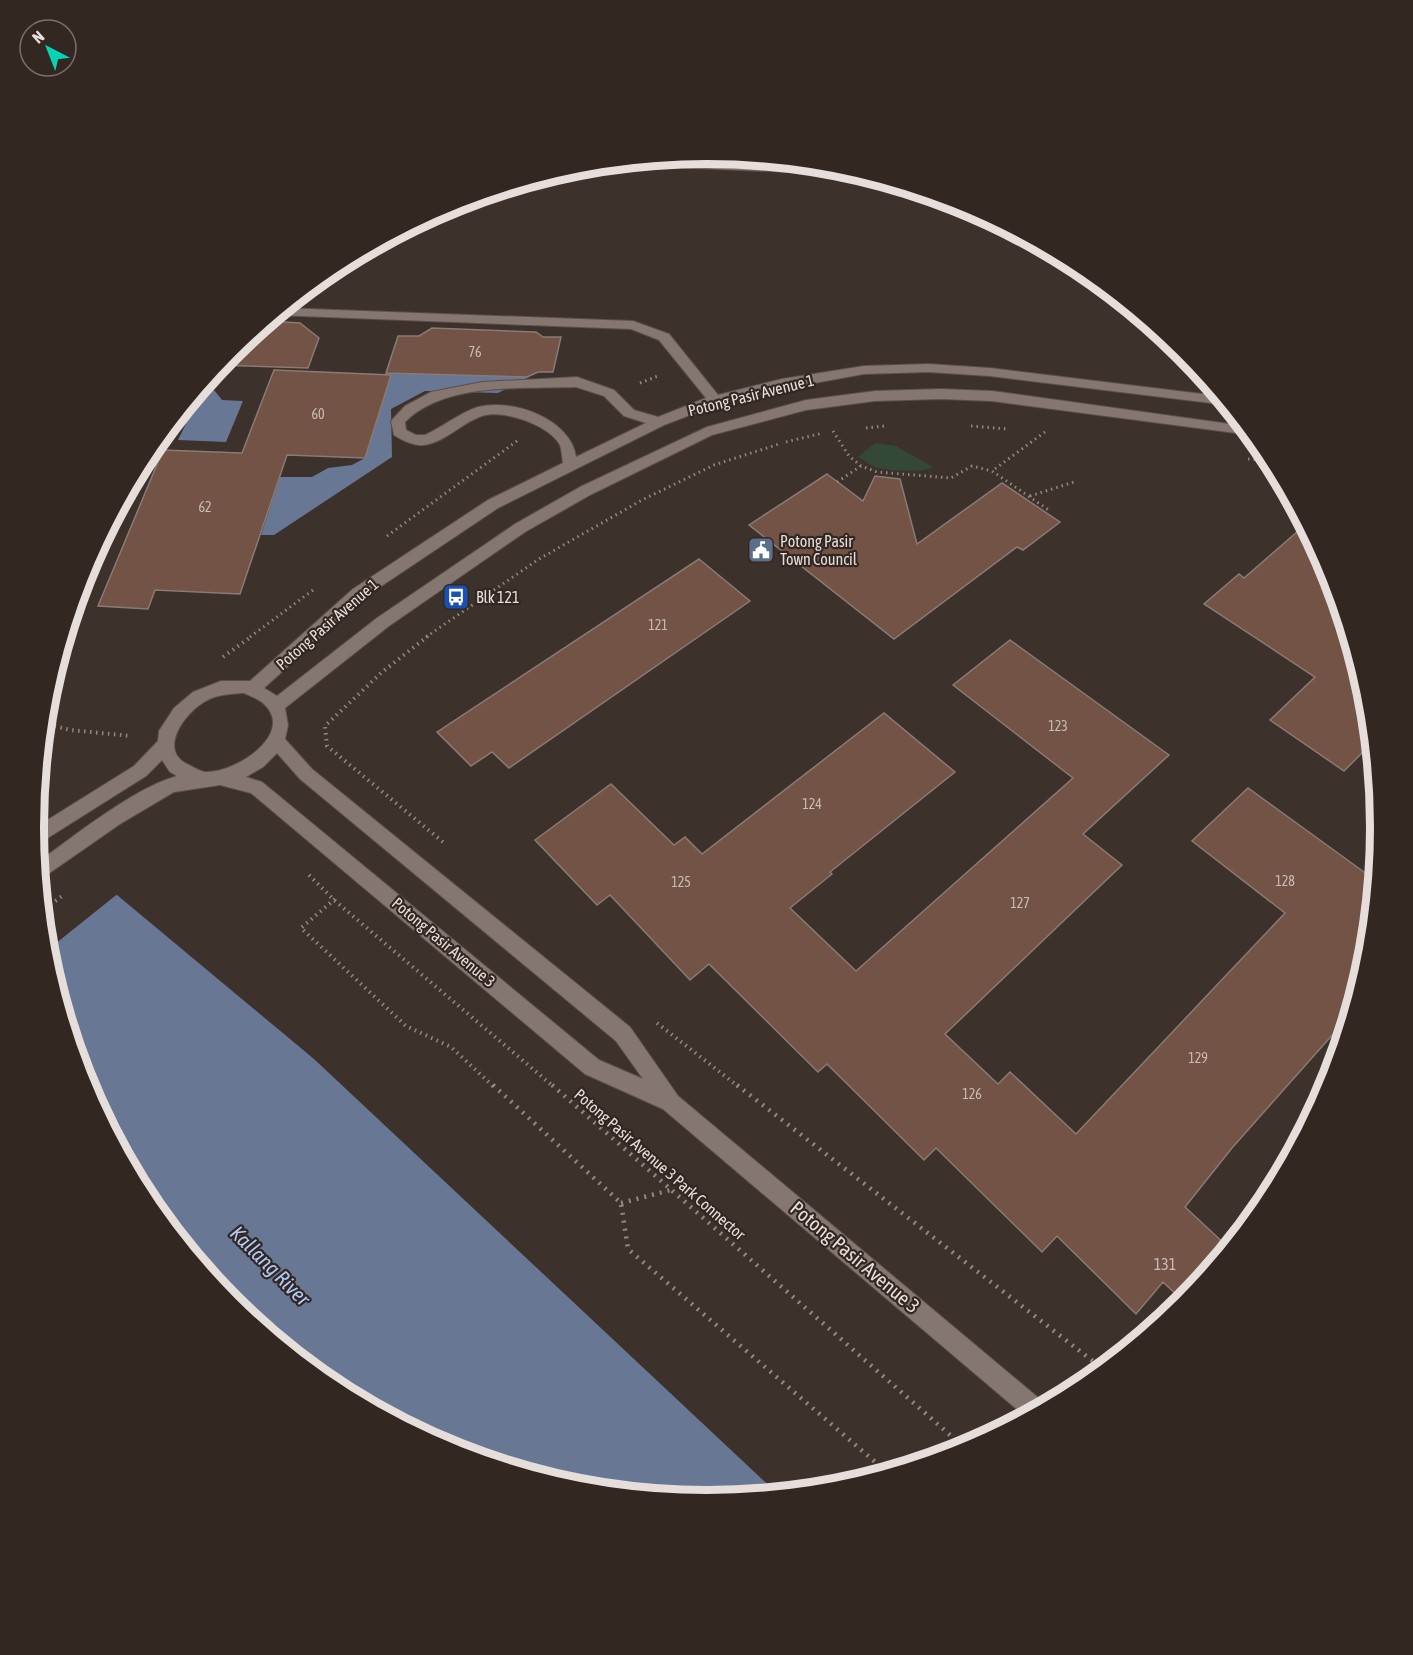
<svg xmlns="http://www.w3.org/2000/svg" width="1413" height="1655" viewBox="0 0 1413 1655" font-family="'Asap Condensed',sans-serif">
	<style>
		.green { fill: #344837 }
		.water { fill: #687793 }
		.pier { fill: #3d312c }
		.building { fill: #725346; stroke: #897b74; stroke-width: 1.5 }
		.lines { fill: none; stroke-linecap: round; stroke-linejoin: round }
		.minor-casing { stroke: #5a504b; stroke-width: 2 }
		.path-far2 { stroke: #928883; stroke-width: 3; stroke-dasharray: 1.5 4; stroke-linecap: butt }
		.path-far1 { stroke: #928883; stroke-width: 4; stroke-dasharray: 1.5 4.5; stroke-linecap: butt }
		.path { stroke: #928883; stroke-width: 4.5; stroke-dasharray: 2 6; stroke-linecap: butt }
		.minor { fill: #857670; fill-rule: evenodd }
		.labels { text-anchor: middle; stroke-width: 4.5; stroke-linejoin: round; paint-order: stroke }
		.number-label { font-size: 14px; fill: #c9bbb5 }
		.street-label { font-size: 16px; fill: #e6deda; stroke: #332722 }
		.poi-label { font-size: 16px; fill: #e6deda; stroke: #332722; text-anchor: start }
		.near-number-label { font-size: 16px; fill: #c9bbb5 }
		.near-street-label { font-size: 20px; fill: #e6deda; stroke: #332722 }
		.near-water-label { font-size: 21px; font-style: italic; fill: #afc9fc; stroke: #332722 }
		.rim { fill: none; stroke: #e6deda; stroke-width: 8 }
	</style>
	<rect width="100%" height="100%" fill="#3d312c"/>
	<path class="green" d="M875,443L896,446L933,467C923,473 887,471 875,467C869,465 864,460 858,457Z"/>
	<g class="water">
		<path d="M388,366L413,367L417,374L529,377L498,393L425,391L391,409L392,457L274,535H261L280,477H312L328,468L352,465L365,458L391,375L386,374Z"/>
		<path d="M203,389L214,390L222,400L243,401L226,442L178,440Z"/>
		<path d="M33,825L314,1059L778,1494L706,1501L575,1488L448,1450L332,1387L230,1303L146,1201L84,1085L46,959Z"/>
	</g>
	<path class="pier" d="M34,822L120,892L45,952L33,827Z"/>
	<g class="building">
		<path d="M267,321L300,323L319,338L308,368L219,365L231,351Z"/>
		<path d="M432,328L536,332L543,337H561L553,372H538L527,377L386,373L398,336H419Z"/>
		<path d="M274,370L391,375L365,458L287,455L240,594L155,590L148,609L98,606L163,450L242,453Z"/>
		<path d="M827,474L863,501L875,476L900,479L917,544L1002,483L1060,522L1023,550L1017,547L894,639L749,525Z"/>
		<path d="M1305,525L1329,570L1367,696L1372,743L1344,771L1270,720L1315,677L1204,604L1239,574L1244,578Z"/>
		<path d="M699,559L750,601L509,768L492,752L471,766L437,732Z"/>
		<path d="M1010,640L1169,755L1083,834L1122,865L945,1034L998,1084L1010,1072L1076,1134L1285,913L1192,841L1248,788L1375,880L1367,959L1350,1015L1232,1148L1185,1207L1229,1248L1184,1302L1163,1282L1136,1314L1057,1236L1042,1252L936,1148L924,1160L827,1064L818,1072L709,964L690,980L610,895L597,905L535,840L611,784L674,845L685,837L702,854L884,713L955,772L830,872L832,874L790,908L856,971L1073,778L953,685Z"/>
	</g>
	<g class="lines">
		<defs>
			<g id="minor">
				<path d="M648,160L844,169L864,175L620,165L615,163Z"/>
				<path d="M283,308L633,321L669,334L718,395L782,379L864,366L928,364L990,368L1219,396L1227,405L990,376L928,372L864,374L782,389L719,404L664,425L498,508L365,597L264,688L277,696L377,618L515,524L580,487L707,427L806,400L875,391L941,389L992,391L1244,426L1251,435L992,401L941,399L875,401L806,410L712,435L590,495L525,532L389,626L285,708L288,725L285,739L312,769L630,1027L678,1096L1047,1405L1026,1417L663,1109L585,1074L251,793L220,785L174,792L120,824L38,881L37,863C74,836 134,788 177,776L170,772L162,760L146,776L35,846L33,829L134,766L158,741L159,731L174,708L193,692L221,681H250L353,589L488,500L563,463C562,458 562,451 560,445C549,425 503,409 482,416C461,423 446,442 424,445C414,446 403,441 394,435L391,421L405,406L431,392L482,382L577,377L614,390L634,410L658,417L706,398L659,340L631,329L274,315ZM576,387L604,396L624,416L646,423L576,457C571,419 512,398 478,407C459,413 443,427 425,435H416L406,430L405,422C445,382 523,389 576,387ZM244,693C250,696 259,699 264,704C296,734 235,773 206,772C201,772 195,768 189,765C157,751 184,714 204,702C217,694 230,694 244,693ZM277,753L300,779L616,1041L643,1079L599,1060L262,782L246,777L263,767Z"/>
			</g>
		</defs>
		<use href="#minor" class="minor-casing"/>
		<g class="path-far2">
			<path d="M640,383L658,376"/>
			<path d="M971,426L1008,429"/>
			<path d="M866,428L885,426"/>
			<path d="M833,431L849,456L861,466L877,472L951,478L972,466L992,471"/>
			<path d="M1045,432L992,471L1050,511"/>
			<path d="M786,442L823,433"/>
			<path d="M1248,459L1271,461"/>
			<path d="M837,482L861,466"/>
			<path d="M1030,496L1074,482"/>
			<path d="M387,536L517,441"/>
			<path d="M250,637L313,590"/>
			<path d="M426,637L539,559L642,500L714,465L779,444"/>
		</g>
		<g class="path-far1">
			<path d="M428,636L381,673L325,726L327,746L443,842"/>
			<path d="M223,657L252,636"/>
			<path d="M43,723L70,730L131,736"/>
			<path d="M309,875L334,900L554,1087"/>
			<path d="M335,899L301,928L406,1026L451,1047L494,1087"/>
			<path d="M41,912L62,896"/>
			<path d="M657,1023L739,1087"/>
		</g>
		<g class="path">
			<path d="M493,1085L621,1203L628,1249L888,1473"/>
			<path d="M552,1085L966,1449"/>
			<path d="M737,1085L1103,1369"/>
			<path d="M621,1203L671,1190"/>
		</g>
		<use href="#minor" class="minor"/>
	</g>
	<defs>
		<symbol id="civic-square" viewBox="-11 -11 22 22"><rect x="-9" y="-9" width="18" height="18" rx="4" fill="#5c6f8a" stroke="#332722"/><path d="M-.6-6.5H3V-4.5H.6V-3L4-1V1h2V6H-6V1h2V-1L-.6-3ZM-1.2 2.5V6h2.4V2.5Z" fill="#fff"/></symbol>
		<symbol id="bus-square" viewBox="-11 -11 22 22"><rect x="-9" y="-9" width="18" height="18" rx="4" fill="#1a4fb4" stroke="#332722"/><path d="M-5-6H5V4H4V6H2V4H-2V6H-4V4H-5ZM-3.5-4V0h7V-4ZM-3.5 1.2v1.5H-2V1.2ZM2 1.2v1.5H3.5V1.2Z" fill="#fff"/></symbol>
	</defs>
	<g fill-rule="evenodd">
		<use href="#civic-square" x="746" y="535" width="30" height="30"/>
		<use href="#bus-square" x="441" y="582" width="30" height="30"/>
	</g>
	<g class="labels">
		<g class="number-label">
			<text x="475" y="357">76</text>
			<text x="318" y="419">60</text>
			<text x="205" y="512">62</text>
			<text x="658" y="630">121</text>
			<text x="1058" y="731">123</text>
			<text x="812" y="809">124</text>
			<text x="1285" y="886">128</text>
			<text x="681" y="887">125</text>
			<text x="1020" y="908">127</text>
			<text x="1198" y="1063">129</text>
			<text x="972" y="1099">126</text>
		</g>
		<g class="street-label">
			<text transform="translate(751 395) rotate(-14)" y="6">Potong Pasir Avenue 1</text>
			<text transform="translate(327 624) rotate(-41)" y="6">Potong Pasir Avenue 1</text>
			<text transform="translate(444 942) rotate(40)" y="6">Potong Pasir Avenue 3</text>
			<text transform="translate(660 1164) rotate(41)" y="6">Potong Pasir Avenue 3 Park Connector</text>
		</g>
		<g class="poi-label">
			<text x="780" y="547">Potong Pasir<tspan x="780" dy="18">Town Council</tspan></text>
			<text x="476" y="603">Blk 121</text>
		</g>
		<g class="near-number-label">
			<text x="1165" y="1270">131</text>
		</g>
		<g class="near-street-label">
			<text transform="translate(855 1257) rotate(40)" y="7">Potong Pasir Avenue 3</text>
		</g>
		<g class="near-water-label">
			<text transform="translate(270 1266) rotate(45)" y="7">Kallang River</text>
		</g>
	</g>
	<path d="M0 0H1413V1655H0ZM44 827a663 663 0 1 1 1326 0a663 663 0 1 1-1326 0Z" fill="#332722" fill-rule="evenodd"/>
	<path class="rim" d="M44 827a663 663 0 1 1 1326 0a663 663 0 1 1-1326 0Z"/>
	<g transform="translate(48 48) rotate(318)"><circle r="28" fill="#332722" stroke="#7b706c" stroke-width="1.5"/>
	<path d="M0-4.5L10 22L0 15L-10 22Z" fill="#05d5b6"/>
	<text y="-9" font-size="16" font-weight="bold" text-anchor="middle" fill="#e6deda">N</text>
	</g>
</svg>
